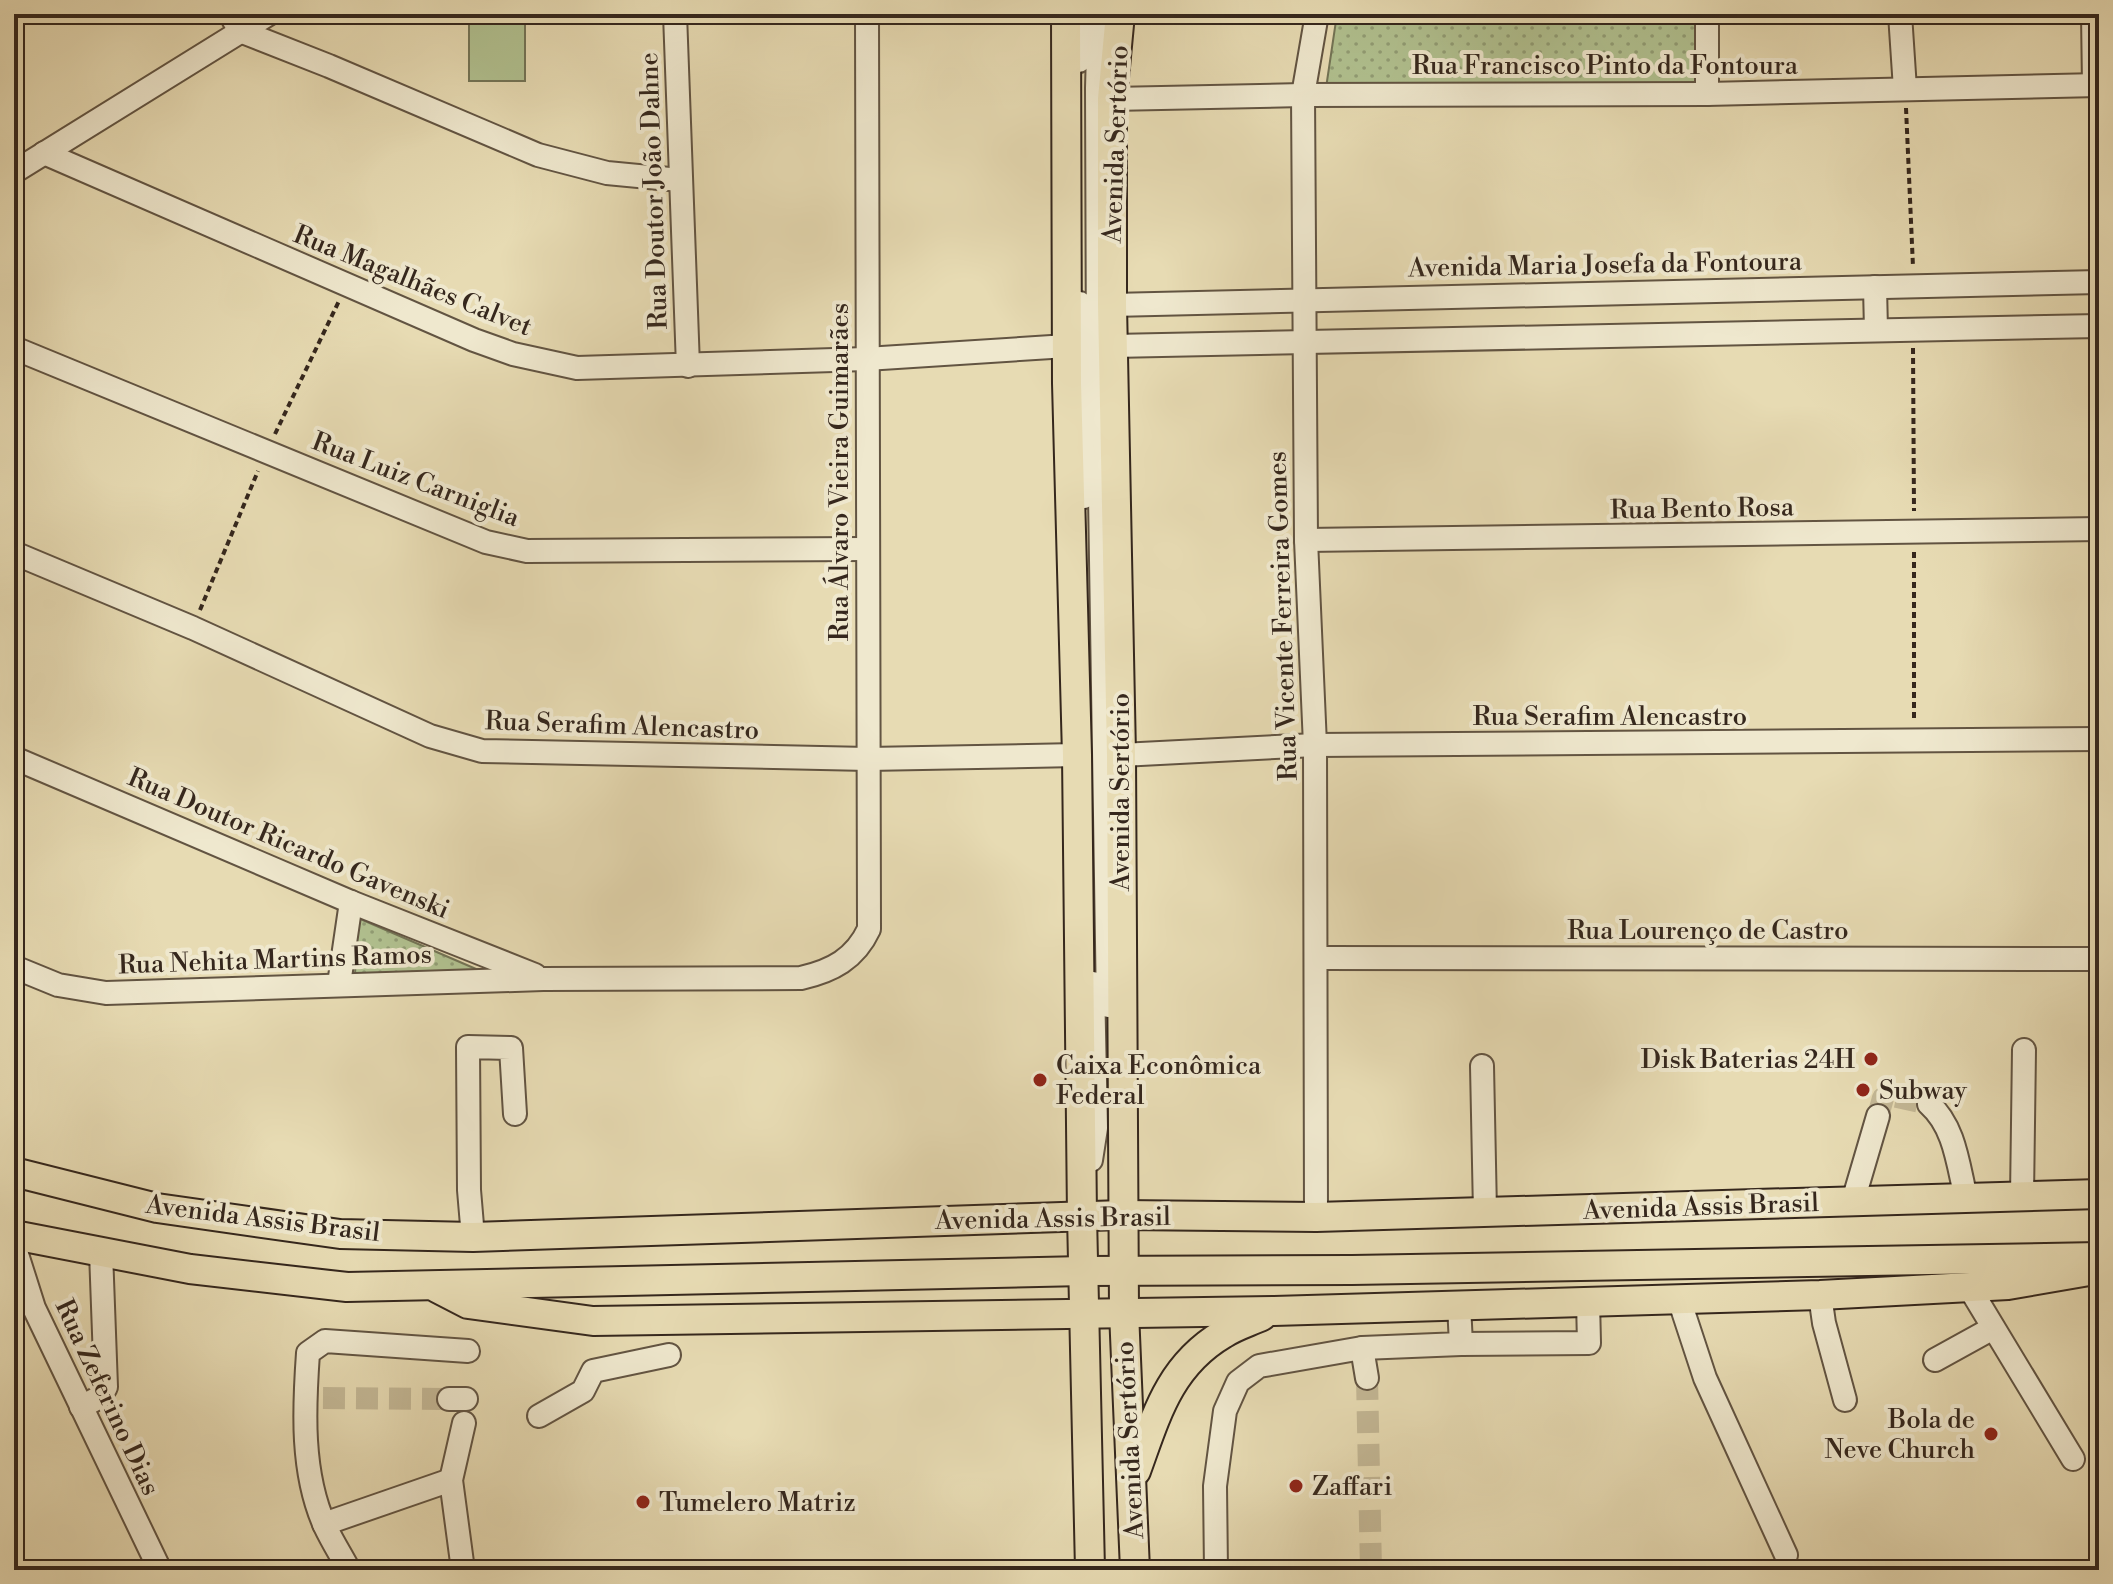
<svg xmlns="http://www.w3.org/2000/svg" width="2113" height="1584" viewBox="0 0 2113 1584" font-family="'Libre Bodoni',serif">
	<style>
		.grass { fill: #b1c190; stroke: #737456; stroke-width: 2 }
		.park { fill: url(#park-dots); stroke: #737456; stroke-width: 2 }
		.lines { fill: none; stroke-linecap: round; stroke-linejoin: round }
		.minor-tunnel { stroke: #c3b795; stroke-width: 22; stroke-dasharray: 22 11; stroke-linecap: butt }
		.minor-casing { stroke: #625442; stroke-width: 26 }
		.major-casing { stroke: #35271d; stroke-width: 32 }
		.path { stroke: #35271d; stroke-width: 4; stroke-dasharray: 6 4; stroke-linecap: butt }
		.minor { stroke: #efe8ce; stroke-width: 22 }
		.major { stroke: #e7dbb3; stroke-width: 28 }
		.poi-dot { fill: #8f2418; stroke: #efe8ce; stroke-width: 3 }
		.labels { text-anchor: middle; stroke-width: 8; stroke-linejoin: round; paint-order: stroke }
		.street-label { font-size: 26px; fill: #35271d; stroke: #efe8ce }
		.poi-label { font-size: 26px; fill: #35271d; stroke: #efe8ce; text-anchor: start }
	</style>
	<defs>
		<pattern id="park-dots" width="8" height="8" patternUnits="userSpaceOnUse" patternTransform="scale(2)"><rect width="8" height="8" fill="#b1c190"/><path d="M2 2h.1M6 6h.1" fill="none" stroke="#919d75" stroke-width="1.8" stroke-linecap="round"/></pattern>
	</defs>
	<rect width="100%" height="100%" fill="#e7dbb3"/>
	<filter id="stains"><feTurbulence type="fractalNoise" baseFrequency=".0025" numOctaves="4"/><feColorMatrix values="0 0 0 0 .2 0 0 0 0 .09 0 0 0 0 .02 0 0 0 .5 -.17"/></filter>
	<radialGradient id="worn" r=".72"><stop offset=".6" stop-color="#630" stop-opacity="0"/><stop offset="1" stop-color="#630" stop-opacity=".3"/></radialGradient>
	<rect class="grass" x="469" y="14" width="56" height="67"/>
	<g class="park">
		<path d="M1337,14H1695L1697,83L1326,88Z"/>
		<path d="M358,918L483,972L355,974Z"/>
	</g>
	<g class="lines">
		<g class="minor-tunnel">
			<path d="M1878,1116L1883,1098L1888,1095L1929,1104"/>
			<path d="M1367,1378L1371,1570"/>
			<path d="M323,1398L449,1399"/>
		</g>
		<defs>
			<g id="minor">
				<path d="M230,14L240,31"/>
				<path d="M675,14L688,366"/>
				<path d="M1099,14L1097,88L1098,369L1108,1006"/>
				<path d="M1900,14L1905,89"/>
				<path d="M2093,14L2094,85"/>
				<path d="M14,17L18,14"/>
				<path d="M240,31L329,66L538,155L607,173L680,180"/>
				<path d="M1079,61L1080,14"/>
				<path d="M1707,94V14"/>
				<path d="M1112,99L1303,95L1707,94L2099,85"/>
				<path d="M44,153L474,340L513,354L577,368L866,359L1067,346"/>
				<path d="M14,172L269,14"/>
				<path d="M1875,287L1876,330"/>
				<path d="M1080,303L1084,497"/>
				<path d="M1112,305L2099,282"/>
				<path d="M1113,346L2099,326"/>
				<path d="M14,348L486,542L527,551L867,549"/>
				<path d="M1306,540L2099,529"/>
				<path d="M14,553L193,628L430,736L482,751L868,759L1077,755"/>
				<path d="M1121,755L1315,745L2099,739"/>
				<path d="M14,758L351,902L535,975"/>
				<path d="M1316,958L2099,959"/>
				<path d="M14,967L58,985L106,993L543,979L801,978C832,971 855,959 869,929L867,14"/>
				<path d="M339,984L351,902"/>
				<path d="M1482,1066L1485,1212"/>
				<path d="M1929,1104C1955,1127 1958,1165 1966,1198"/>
				<path d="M1091,1160L1096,1128L1093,983"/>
				<path d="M2022,1196L2024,1050"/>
				<path d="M1853,1201L1878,1116"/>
				<path d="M1316,1217L1315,745L1306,540L1303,95L1317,14"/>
				<path d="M473,1237L469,1190L468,1047L511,1048L515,1114"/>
				<path d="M14,1245L34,1308L160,1570"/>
				<path d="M1969,1287L2073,1459"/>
				<path d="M1820,1295L1824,1323L1845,1400"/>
				<path d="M1679,1299L1705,1378L1786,1555"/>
				<path d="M1461,1344L1589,1343L1588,1301"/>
				<path d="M1935,1360L1993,1328"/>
				<path d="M1367,1378L1362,1348L1461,1344L1459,1305"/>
				<path d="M449,1399H466"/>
				<path d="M81,1407L100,1397L106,1387L101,1252"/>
				<path d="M539,1416L583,1391L593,1371L669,1355"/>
				<path d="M324,1524L451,1480"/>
				<path d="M349,1570C341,1555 332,1541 325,1526C301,1473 304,1409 308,1353L325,1341L468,1351"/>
				<path d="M463,1570L451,1480L464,1423"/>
				<path d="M1216,1570L1215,1486L1225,1411L1238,1382L1259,1366L1362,1348"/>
			</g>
			<g id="major">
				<path d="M1066,14L1067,383L1077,755L1082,1216L1090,1570"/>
				<path d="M1120,14L1112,99V305L1121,755L1124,1312L1135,1570"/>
				<path d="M14,1172L157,1208L340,1234L473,1237L1122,1215L1316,1217L2099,1194"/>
				<path d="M14,1235L190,1269L347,1287L1084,1271L1352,1270L2099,1257"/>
				<path d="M437,1288L468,1304L593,1321L1274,1311L1820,1295L2008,1285L2089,1271"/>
				<path d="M1136,1471C1156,1416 1169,1366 1223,1334C1235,1326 1249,1322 1262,1316"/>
			</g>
		</defs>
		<use href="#minor" class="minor-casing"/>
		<use href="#major" class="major-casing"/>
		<g class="path">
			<path d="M1906,108L1913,267"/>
			<path d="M1913,348L1914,511"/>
			<path d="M275,434L339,301"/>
			<path d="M1914,552V719"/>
			<path d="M200,610L258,471"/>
		</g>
		<use href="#minor" class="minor"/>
		<use href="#major" class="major"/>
	</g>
	<g class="poi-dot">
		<circle cx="1871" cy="1059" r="8"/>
		<circle cx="1040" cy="1080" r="8"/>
		<circle cx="1863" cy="1090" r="8"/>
		<circle cx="1991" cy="1434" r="8"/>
		<circle cx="1296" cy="1486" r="8"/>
		<circle cx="643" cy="1502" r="8"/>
	</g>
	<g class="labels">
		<g class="street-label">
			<text x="1605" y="74">Rua Francisco Pinto da Fontoura</text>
			<text transform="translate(1115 144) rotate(-88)" y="9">Avenida Sertório</text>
			<text transform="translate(653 191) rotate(-92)" y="9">Rua Doutor João Dahne</text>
			<text transform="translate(1605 264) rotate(-1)" y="9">Avenida Maria Josefa da Fontoura</text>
			<text transform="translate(413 280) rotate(22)" y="9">Rua Magalhães Calvet</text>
			<text transform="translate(839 472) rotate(-90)" y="9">Rua Álvaro Vieira Guimarães</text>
			<text transform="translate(416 479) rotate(21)" y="9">Rua Luiz Carniglia</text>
			<text transform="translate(1702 508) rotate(-1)" y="9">Rua Bento Rosa</text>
			<text transform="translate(1282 616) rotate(-92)" y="9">Rua Vicente Ferreira Gomes</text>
			<text x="1610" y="725">Rua Serafim Alencastro</text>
			<text transform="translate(622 725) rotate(2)" y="9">Rua Serafim Alencastro</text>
			<text transform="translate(1120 792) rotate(-90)" y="9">Avenida Sertório</text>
			<text transform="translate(289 843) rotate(23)" y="9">Rua Doutor Ricardo Gavenski</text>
			<text x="1708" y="939">Rua Lourenço de Castro</text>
			<text transform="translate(275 959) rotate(-2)" y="9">Rua Nehita Martins Ramos</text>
			<text transform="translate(1701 1206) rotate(-2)" y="9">Avenida Assis Brasil</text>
			<text transform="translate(263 1218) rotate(7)" y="9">Avenida Assis Brasil</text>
			<text transform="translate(1053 1218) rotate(-1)" y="9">Avenida Assis Brasil</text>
			<text transform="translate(108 1397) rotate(65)" y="9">Rua Zeferino Dias</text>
			<text transform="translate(1129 1440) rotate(-93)" y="9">Avenida Sertório</text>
		</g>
		<g class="poi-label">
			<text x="1855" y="1068" text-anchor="end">Disk Baterias 24H</text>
			<text x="1056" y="1074">Caixa Econômica<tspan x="1056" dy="30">Federal</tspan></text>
			<text x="1879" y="1099">Subway</text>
			<text x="1975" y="1428" text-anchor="end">Bola de<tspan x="1975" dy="30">Neve Church</tspan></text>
			<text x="1312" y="1495">Zaffari</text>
			<text x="659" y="1511">Tumelero Matriz</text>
		</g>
	</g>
	<rect width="2113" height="1584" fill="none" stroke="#e7dbb3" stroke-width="48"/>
	<rect x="16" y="16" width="2081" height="1552" fill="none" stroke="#35271d" stroke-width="4"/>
	<rect x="24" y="24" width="2065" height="1536" fill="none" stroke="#35271d" stroke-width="2"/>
	<rect width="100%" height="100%" filter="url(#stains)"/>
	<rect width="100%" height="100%" fill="url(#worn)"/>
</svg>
